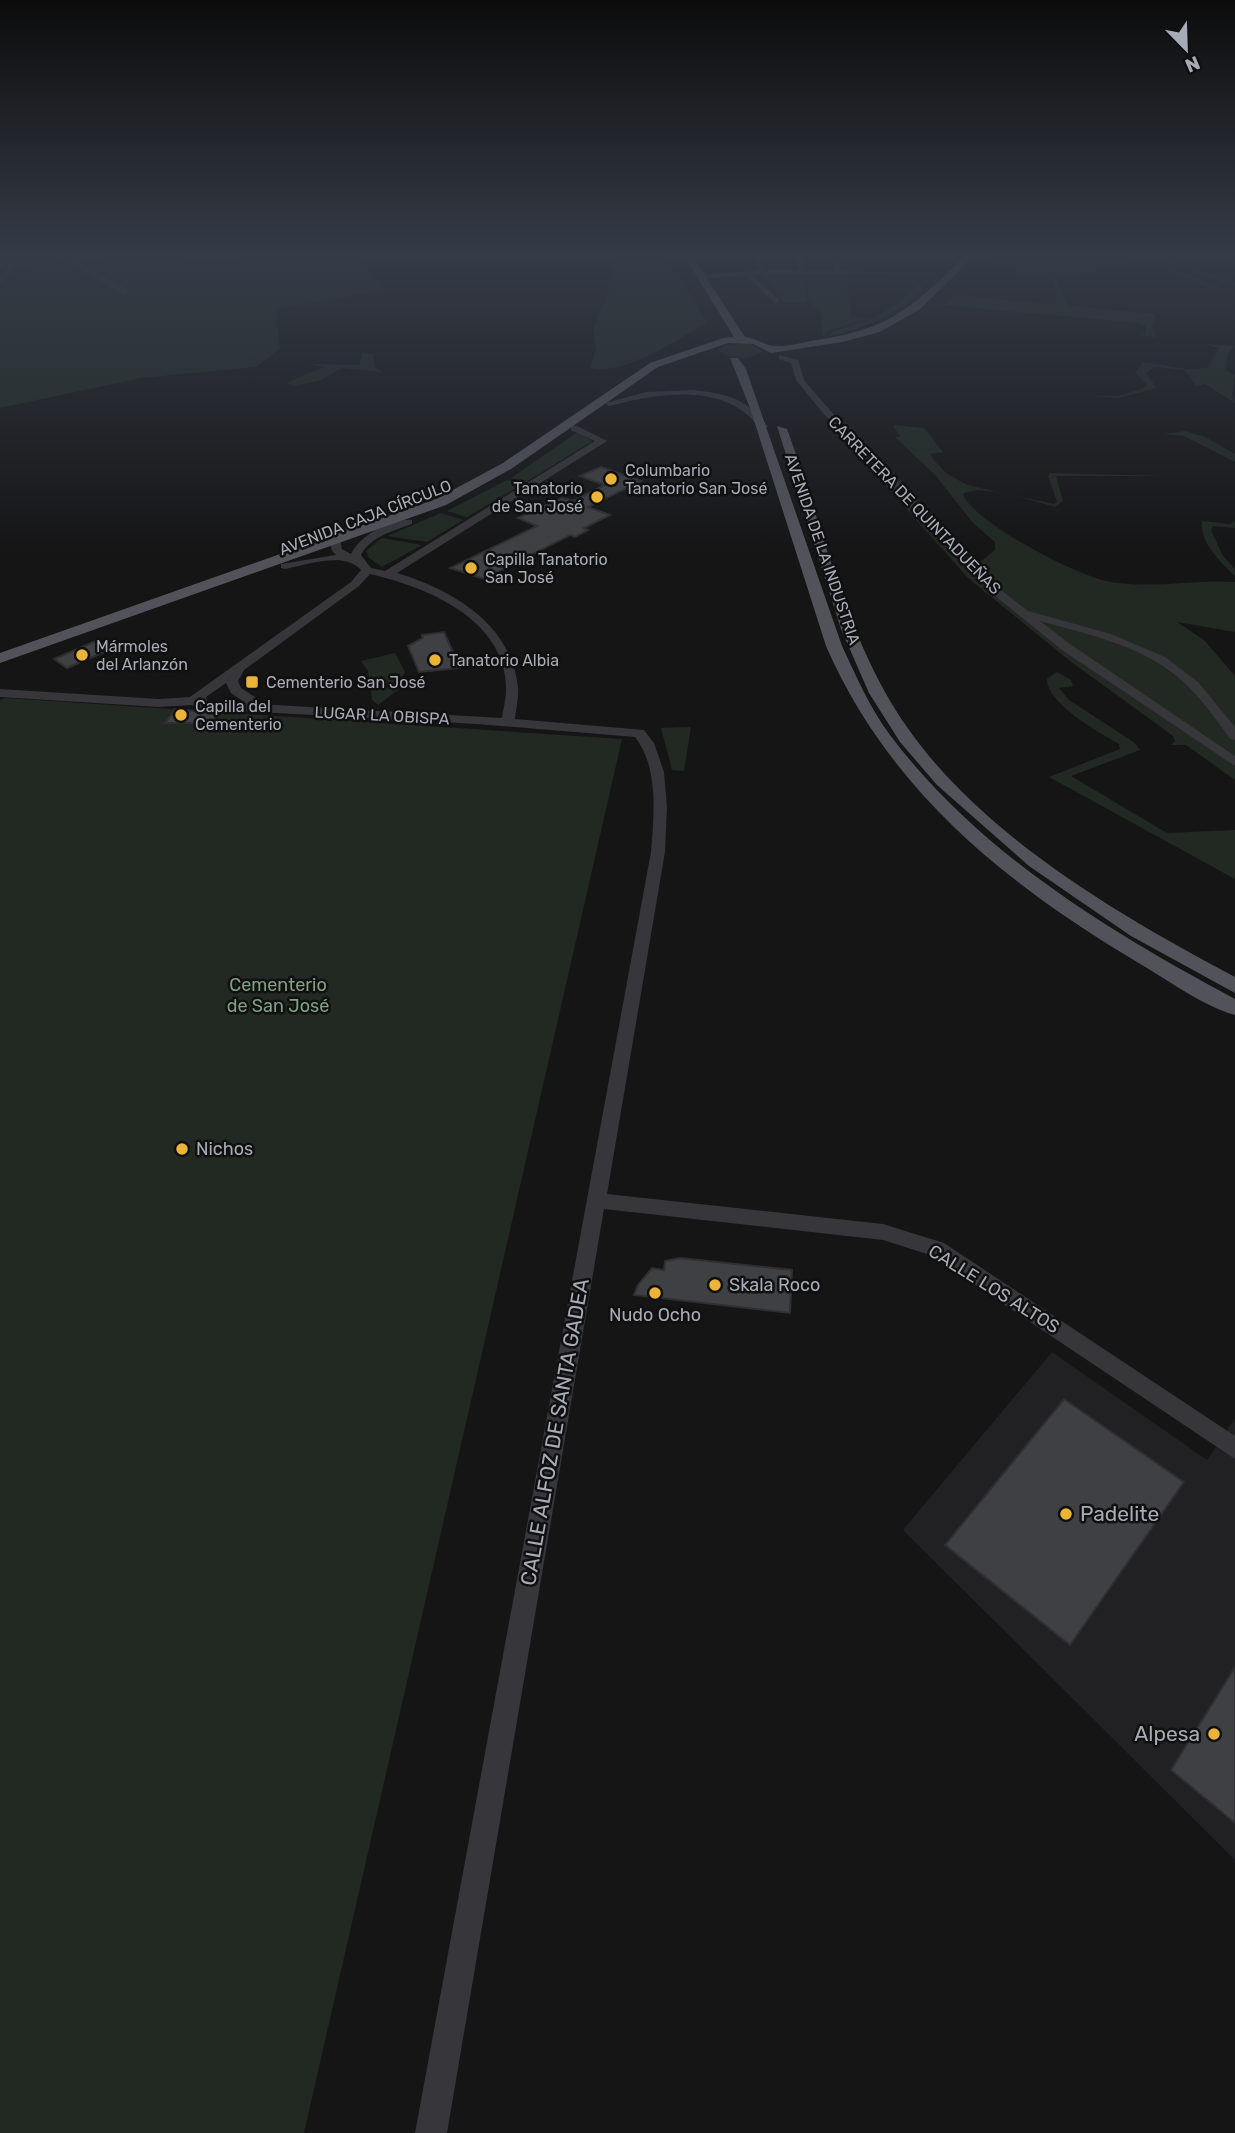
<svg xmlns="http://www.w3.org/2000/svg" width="1235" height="2133" viewBox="0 0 1235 2133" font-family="Rubik,sans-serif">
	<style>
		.built { fill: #212123 }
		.green { fill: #212922 }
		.building { fill: #3f4043; stroke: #2f2f32; stroke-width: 2 }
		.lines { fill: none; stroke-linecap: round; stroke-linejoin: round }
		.minor { fill: #36363b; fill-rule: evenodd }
		.major { fill: #52535a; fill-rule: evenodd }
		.poi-dot { fill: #ebb338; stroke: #101011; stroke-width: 2.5 }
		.labels { text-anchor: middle; stroke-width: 5; stroke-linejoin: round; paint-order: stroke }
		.far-poi-label { font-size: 16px; fill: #a7abb6; stroke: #101011; text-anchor: start }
		.far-street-label { font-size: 16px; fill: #a7abb6; stroke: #101011 }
		.park-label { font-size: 18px; fill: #7fa081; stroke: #101011 }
		.poi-label { font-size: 18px; fill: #a7abb6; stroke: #101011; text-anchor: start }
		.street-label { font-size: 18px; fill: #a7abb6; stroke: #101011 }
		.near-street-label { font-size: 21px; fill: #a7abb6; stroke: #101011 }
		.near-poi-label { font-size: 21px; fill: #a7abb6; stroke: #101011; text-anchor: start }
	</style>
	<rect width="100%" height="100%" fill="#151516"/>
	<path class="built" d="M1052,1352L1207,1460L1235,1418V1860L903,1530Z"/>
	<g class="green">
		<path d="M0,254H358L384,290L276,309L280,348L257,367L141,378L0,408Z"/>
		<path d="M607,254H665L707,322C680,339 622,377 590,368L596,350L593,329L609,290L607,283L616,276Z"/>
		<path d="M993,254H1140L1220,288H1210L1157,265L1138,262L1093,272L1053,273L1068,306L1155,314L1152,327L1156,337L1200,343L1138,335L1146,334V326L1139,323L943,305L956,295L1057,305L1054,283L1047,275L1021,274L1012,271L1005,265L980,263Z"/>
		<path d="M1153,254H1172L1164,257L1235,282V287L1153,258Z"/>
		<path d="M760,275L805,276L807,302L785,303Z"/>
		<path d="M807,276L846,277L851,316L867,319L828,331L823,336L820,311L808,301Z"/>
		<path d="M927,278L931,279C904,311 871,327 830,336L832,332L873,318L898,303Z"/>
		<path d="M748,343L763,351C752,361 729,360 718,350L724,345Z"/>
		<path d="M1205,344L1235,346L1228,354L1225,370L1235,375L1232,395L1235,403L1205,384L1197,386L1201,392L1184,370L1155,367L1146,373L1156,387L1153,389L1119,398L1094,396H1119L1144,388L1147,384L1135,373L1143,362L1187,369L1207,368L1219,348Z"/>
		<path d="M362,353L373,354L375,367L382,372L342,368L321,380L294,386L286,383L324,367L308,364L359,365Z"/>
		<path d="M845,421L979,563L995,550V542L973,523L936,476L896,438L900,436L893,425L924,428L943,452L931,454L932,458L946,473L967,485L1054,504L1057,502L1048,476L1050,473L1167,476H1056L1063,501L1055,507C1036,502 979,482 963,494C973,522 1076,575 1106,581C1148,590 1193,579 1235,582V632L1177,622L1204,640L1235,676V780L1186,745H1171L1175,741L1173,736L1070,661L968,578L840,434Z"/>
		<path d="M1185,431L1205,437L1235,454V462L1184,436L1164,434Z"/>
		<path d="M578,432L592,441L526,482L511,478Z"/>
		<path d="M507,480L522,484L467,517L447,511Z"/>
		<path d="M441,513L463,520L427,542L387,536Z"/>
		<path d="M1202,521L1230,524L1235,521V528L1213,526L1211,530L1223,556L1235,569V576C1221,563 1199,541 1202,521Z"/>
		<path d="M382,538L422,545L382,567L369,558L366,551Z"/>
		<path d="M395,653L405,672L398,685L402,687L378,705L372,700L368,671L361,661Z"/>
		<path d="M1057,672L1071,680L1073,686L1059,688L1069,700L1135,743L1140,750L1071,776L1167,833L1235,830V879L1049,777L1120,749L1119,744C1099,732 1047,704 1047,679Z"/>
		<path d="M6,698L622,739L304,2133H0V700Z"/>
		<path d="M691,727L684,771L672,770L661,728Z"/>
	</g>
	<g class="building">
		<path d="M601,467L641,481L588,507L610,515L584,528L588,530L575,537L570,535L484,579L450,568L537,526L518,518L562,498L573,501L605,485L580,476Z"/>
		<path d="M444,632L460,668L419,672L408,646L423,638L422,635Z"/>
		<path d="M96,641L109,650L67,668L54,659Z"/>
		<path d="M175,709L204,712H218L211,723H165Z"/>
		<path d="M680,1258L792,1270L790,1313L634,1295L638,1285L652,1268L664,1270L665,1261Z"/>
		<path d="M1064,1399L1184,1482L1070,1645L945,1545Z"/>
		<path d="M1235,1667V1823L1171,1770Z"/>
	</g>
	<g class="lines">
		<g class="minor">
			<path d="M98,254H122L74,260L127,289V293H121L66,261L16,266L0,284V277L8,266L0,267V263Z"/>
			<path d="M157,254L219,257L243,254L219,261Z"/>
			<path d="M752,254H758L766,270H798L795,254H801L805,270L834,271L832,254H838L841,271L945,274L752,275L779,300L776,304L745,276L703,278L699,276L759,270Z"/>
			<path d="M779,355L798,360L804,380L828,408L997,587L1028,611L1111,634L1165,657L1198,682L1235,727V740L1230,739C1214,716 1197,692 1174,674C1136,644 1086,634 1040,621L1070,644L1235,756V766L1062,650L989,591L822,412L796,380L791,363L779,359Z"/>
			<path d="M694,390C727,394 747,398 768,427L760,429C727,381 658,393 609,406L605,403L647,392Z"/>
			<path d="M571,426H577L607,441L397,573C453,590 511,624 518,687C519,697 516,709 515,719L644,730L654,743L664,772L667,807L665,852L607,1194L883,1224L944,1243L1235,1436V1459L930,1255L883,1240L604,1209L447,2133H415L651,852C654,816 659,767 635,737L476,724L204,709L191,705L159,707L0,697V689L159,699L190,697L351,582L361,570C345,551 306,565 285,569L281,568V564L336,555L332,551L329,538L344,528L353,530L340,539L342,549L351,554C361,535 391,518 412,520V524C393,531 371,536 361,555L371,568L385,571L595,441L571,430ZM370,574C427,587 508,620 506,691C506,700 503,709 502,718L258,704V699L241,688L238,681L244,670L359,586ZM226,683L231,693L247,704L207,701L206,697Z"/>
		</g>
		<g class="major">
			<path d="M683,254H691L745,337C756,338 765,346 775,346C788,347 804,342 817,340C893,329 914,305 967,254H976L920,309L880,332L842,342L771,353L753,344L728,343L658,367L511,469L446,505L0,663V653L436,499L503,463L650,363L723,338L734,337Z"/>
			<path d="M730,358H738L746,369L842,646C856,676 870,708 890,735C978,852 1108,931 1235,999V1015C1203,1006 1171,982 1142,965C1007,885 890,792 826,646L750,408Z"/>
			<path d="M777,426L787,429C819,516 840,611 885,692C956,821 1109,910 1235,977V993L1131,936L1029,866L937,785L900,742L869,693L841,629Z"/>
		</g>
	</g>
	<linearGradient id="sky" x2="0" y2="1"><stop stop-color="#0c0c0c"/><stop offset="0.46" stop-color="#353b47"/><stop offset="1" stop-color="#353b47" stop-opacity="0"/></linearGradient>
	<rect width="1235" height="552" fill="url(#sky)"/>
	<g class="poi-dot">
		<circle cx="611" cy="479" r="7"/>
		<circle cx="597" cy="497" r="7"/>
		<circle cx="471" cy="568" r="7"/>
		<circle cx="82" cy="655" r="7"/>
		<circle cx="435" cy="660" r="7"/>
		<rect x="245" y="675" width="14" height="14" rx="3.5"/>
		<circle cx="181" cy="715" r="7"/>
		<circle cx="182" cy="1149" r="7"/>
		<circle cx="715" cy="1285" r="7"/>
		<circle cx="655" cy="1293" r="7"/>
		<circle cx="1066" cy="1514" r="7"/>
		<circle cx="1214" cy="1734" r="7"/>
	</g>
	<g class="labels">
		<g class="far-poi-label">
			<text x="625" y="476">Columbario<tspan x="625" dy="18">Tanatorio San José</tspan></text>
			<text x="583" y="494" text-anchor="end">Tanatorio<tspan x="583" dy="18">de San José</tspan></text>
			<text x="485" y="565">Capilla Tanatorio<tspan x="485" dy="18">San José</tspan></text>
			<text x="96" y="652">Mármoles<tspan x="96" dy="18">del Arlanzón</tspan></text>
			<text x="449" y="666">Tanatorio Albia</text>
			<text x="266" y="688">Cementerio San José</text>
			<text x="195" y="712">Capilla del<tspan x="195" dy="18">Cementerio</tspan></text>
		</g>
		<g class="far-street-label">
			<text transform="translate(915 505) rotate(46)" y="6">CARRETERA DE QUINTADUEÑAS</text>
			<text transform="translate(365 517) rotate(-21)" y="6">AVENIDA CAJA CÍRCULO</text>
			<text transform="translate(823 549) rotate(71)" y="6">AVENIDA DE LA INDUSTRIA</text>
			<text transform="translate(382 715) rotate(3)" y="6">LUGAR LA OBISPA</text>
		</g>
		<g class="park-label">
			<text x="278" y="991">Cementerio<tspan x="278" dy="21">de San José</tspan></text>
		</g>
		<g class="poi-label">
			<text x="196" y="1155">Nichos</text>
			<text x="729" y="1291">Skala Roco</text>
			<text x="655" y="1321" text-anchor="middle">Nudo Ocho</text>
		</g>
		<g class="street-label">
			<text transform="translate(994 1289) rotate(32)" y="6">CALLE LOS ALTOS</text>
		</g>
		<g class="near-street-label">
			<text transform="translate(555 1432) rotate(-80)" y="7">CALLE ALFOZ DE SANTA GADEA</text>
		</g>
		<g class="near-poi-label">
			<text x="1080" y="1521">Padelite</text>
			<text x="1200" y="1741" text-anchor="end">Alpesa</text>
		</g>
	</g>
	<g transform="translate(1186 49) rotate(157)" stroke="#101011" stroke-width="5" paint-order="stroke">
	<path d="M0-5L12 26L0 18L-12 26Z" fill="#a7abb6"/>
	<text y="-10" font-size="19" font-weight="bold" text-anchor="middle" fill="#a7abb6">N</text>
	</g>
</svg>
